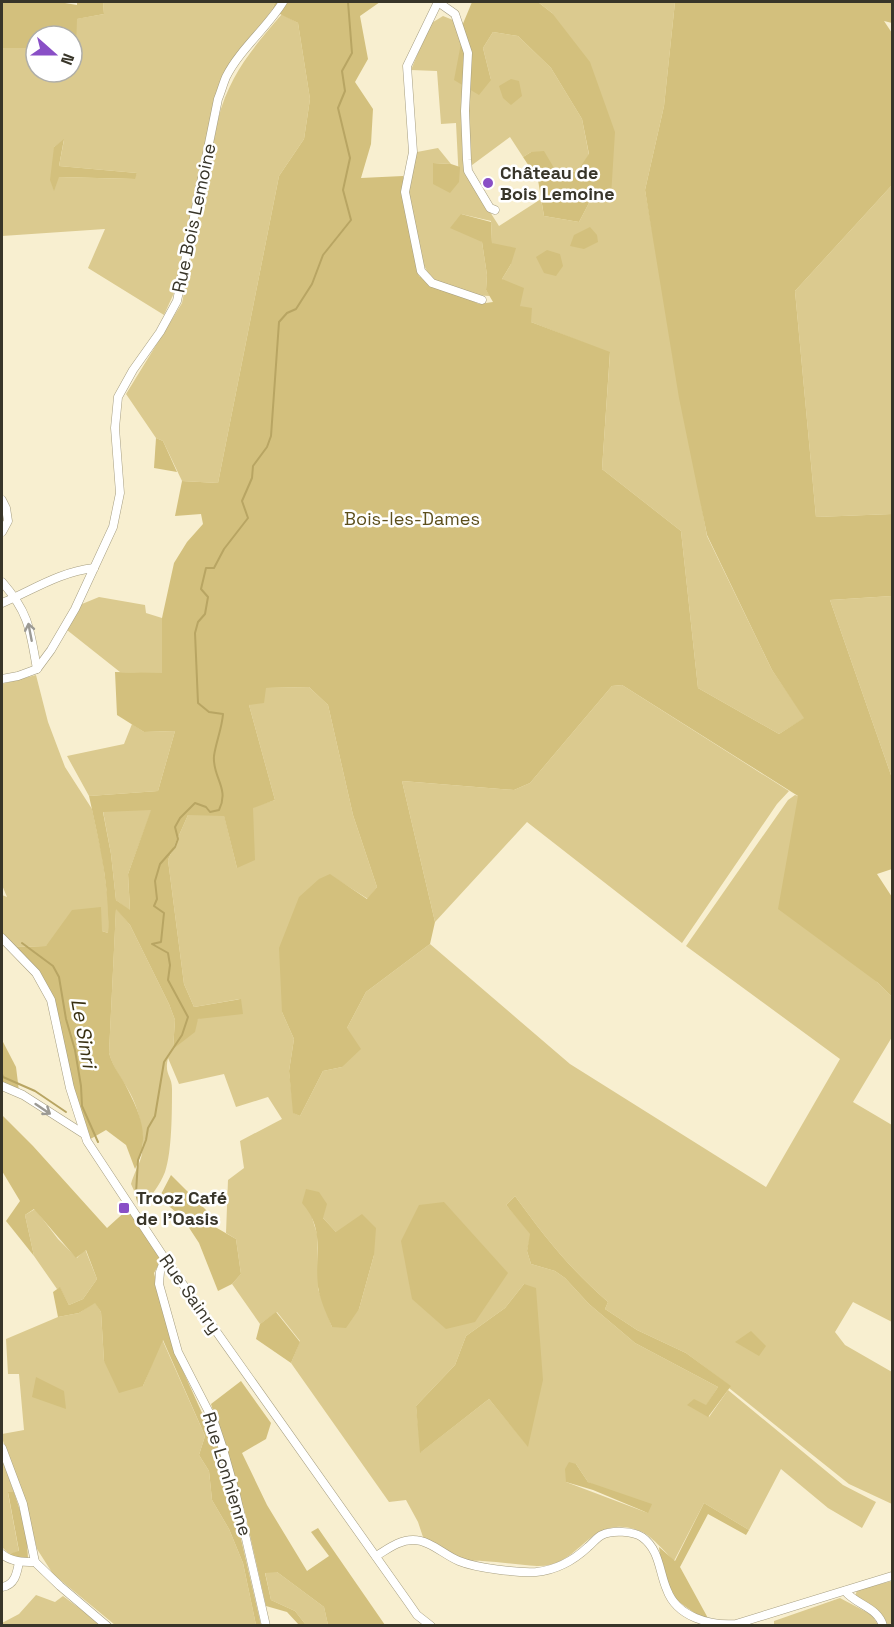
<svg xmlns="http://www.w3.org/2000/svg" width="894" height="1627" viewBox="0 0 894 1627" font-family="'Space Grotesk',sans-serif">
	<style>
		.green { fill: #dbca8f; fill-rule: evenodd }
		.forest { fill: #d3c07d; fill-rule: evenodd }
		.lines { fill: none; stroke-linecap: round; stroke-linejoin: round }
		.stream { stroke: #b8a563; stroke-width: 2 }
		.minor-casing { stroke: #a69e81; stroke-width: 9 }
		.minor { stroke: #fff; stroke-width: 8 }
		.oneway { stroke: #9c9a94 }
		.poi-dot { fill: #894fc6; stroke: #fff; stroke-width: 2 }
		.labels { text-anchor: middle; stroke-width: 5; stroke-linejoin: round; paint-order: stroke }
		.poi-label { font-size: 18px; font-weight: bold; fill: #383529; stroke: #fff; text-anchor: start }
		.street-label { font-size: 18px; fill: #383529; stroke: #fff }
		.park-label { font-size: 18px; fill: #5d4f1c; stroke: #fff }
		.water-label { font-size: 20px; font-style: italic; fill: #393012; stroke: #fff }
	</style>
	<rect width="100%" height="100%" fill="#f8efd0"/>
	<g class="green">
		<path d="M103,2H275L272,10L224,73L216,94L178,284L164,315L88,268L105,229L2,236V48H36V72H72V48L76,47V19L104,14ZM64,140L59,166L137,173L134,179L59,177L54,147Z"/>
		<path d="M538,2H675L664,106L645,190L707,536L772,670L805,718L779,734L698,688L681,531L602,469L610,353L531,322L502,279L511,264L492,243L491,221L461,214L482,242L487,275L486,290L490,296L471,295L432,280L422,262L408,189L417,152L438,148L451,164L433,163L459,182L456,123L441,124L437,71L411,70L430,24L443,16L453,20L462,38L491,80L483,48L493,32L518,36L551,68L582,119L589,155L577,171L556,173L531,152L523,157L510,137L464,171L499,226L541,199L544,216L579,222L590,201L611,196L552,13Z"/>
		<path d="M282,14L298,23L310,99L304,139L279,176L218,483L182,481L163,441L156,438L126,394L182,303L218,119C230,74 252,49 282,14Z"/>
		<path d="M892,185V514L816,517L795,291Z"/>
		<path d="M892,596V778L830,600Z"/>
		<path d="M99,597L145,605L146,613L162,618V674L120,672L67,630L82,604Z"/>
		<path d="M36,675L48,722L65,767L92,809L102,855L109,907L108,933L102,931L46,946L16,947L2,933V895L7,897L2,885V684Z"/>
		<path d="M622,685L789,791L777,804L682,943L527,822L435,922L402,781L514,790L530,783L612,686Z"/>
		<path d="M309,687L328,705L353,815L377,887L368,899L330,875L282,1012L294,1039L289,1071L294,1113L300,1116L323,1071L342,1067L347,1028L366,992L430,944L570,1064L766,1187L840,1059L686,946L788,800L795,795L798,796L877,982L892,997V1037L853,1102L892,1125V1322L853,1302L835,1332L845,1345L892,1372V1504L849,1484L729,1388L730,1386L686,1353L637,1330L605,1309L608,1302C570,1269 544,1236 515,1196L506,1205L531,1234L527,1251L531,1264L555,1271L565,1278L589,1304L635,1343L718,1387L706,1406L709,1417L728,1390L843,1485L876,1502L862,1528L828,1508L781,1469L749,1530L704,1503L674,1561C666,1553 650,1534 640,1531C588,1511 583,1567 537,1566C519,1565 500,1562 482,1561C476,1560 469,1562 464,1560C448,1554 440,1541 424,1540L418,1522L406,1500L389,1502L291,1363L300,1341L277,1312L260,1324L232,1284L241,1274L236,1239L226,1233L228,1180L244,1168L240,1141L282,1119L268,1097L236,1107L224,1074L179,1084L168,1058C164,1075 172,1075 172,1089C172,1111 172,1152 165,1172C160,1185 151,1197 141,1206L131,1184C133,1175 141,1162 142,1153C145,1131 138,1105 126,1086C119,1075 113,1067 109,1053L116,908L130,925L169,1004L175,1020L173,1049L198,1019L240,999L194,1007L184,984L168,860L188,815H224L237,868L253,807L275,800L249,705L265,688ZM311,1214L323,1218L336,1232L374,1255L359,1309L332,1327L318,1289L317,1234ZM524,1284L528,1446L489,1399L421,1452L416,1406L455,1365L466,1336L505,1308ZM576,1464L588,1482L648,1513L566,1482Z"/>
		<path d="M132,724L144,732L175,731L158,791L89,796L67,756L124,744Z"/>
		<path d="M152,809L128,874L130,911L116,900L111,854L103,811Z"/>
		<path d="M35,1209L58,1239L77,1258L85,1249L97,1279L83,1299L69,1305L60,1288L57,1289L34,1256L25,1215Z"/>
		<path d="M95,1302L101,1312L104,1361L143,1386L162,1339L205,1436L199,1455L209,1471L212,1500L229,1529L243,1563L256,1625H115L53,1574L37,1549L27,1509L2,1438V1434L24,1430L19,1374H8L6,1339L58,1317L79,1313Z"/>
		<path d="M2,1459L14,1492L8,1493L19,1552L9,1554L2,1547Z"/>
		<path d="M265,1572H277L324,1607L328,1625H306L295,1611L271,1600Z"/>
		<path d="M892,1581V1621L890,1625H886L879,1611L855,1597L857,1590Z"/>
		<path d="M36,1595L55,1602L63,1596L99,1623L94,1626H2V1623L19,1614Z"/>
		<path d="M840,1598L872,1615L878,1625L774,1626V1621Z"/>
	</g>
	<g class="forest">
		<path d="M2,2H59L77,5V2H103L104,14L77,19L76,48H72V36H36V48H2Z"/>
		<path d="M275,2H380L360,16L368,59L355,82L373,109L371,144L361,178L403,176L419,276L479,304L493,302L486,290L487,275L482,242L450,228L461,214L491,222L492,243L516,248L511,264L502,279L524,288L520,306L532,308L531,322L610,352L602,469L681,531L698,688L779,734L804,718L772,670L707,535L679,398L645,190L664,106L675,2H892V23L884,21L892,33V185L795,291L816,517L892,514V596L830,600L892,778V869L877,874L892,897V997L877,982L778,909L798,796L622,685L612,686L530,783L514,790L402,781L435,922L430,944L366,992L347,1028L361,1049L342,1067L323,1071L300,1116L293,1113L289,1071L294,1039L282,1012L279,948L299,897L319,879L330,874L367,899L377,887L353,815L328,705L309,687L266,688L264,703L249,705L275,800L253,808L255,860L237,868L224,816L188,815L168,860L184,984L194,1007L241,999L243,1014L198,1019L195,1032L173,1049L175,1020L169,1004L130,925L116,909L109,1053C114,1070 121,1075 128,1090C142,1118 150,1139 135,1169L126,1145L106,1130L87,1141L51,1000L36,973L16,947L46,946L72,910L101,907L102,931L108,933C110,886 99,842 89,796L158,791L175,731L144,732L117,715L115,672L162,673V618L174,563L187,542L203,524L201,514L175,516L182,481L218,483L279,176L304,139L310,99L298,23L272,10ZM151,810L128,874L130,910L116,900L111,854L103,812Z"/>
		<path d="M472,2H538L552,13L590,62L615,132L611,196L590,201L579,222L544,216L538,180L523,157L531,152L544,151L557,173L577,171L589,154L582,119L551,68L518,36L493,32L483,48L491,80L479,95L454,80L462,38V26Z"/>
		<path d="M511,79L519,81L522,96L511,105L503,98L499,86Z"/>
		<path d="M64,139L59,166L137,173L135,179L59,177L54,191L50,180L54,147Z"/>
		<path d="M433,163L451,164L460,167L459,182L450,193L433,184Z"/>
		<path d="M590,227L597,235L598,242L584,249L570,246L574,235Z"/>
		<path d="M547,250L560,254L563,266L556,276L544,273L536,257Z"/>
		<path d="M156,438L163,441L177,472L154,468Z"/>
		<path d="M2,1040L16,1067L19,1091L2,1082Z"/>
		<path d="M2,1115L33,1146L107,1228L128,1209L162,1259L154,1273L174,1351L222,1457L261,1625H256L243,1563L229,1529L212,1500L209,1471L199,1455L205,1436L163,1340L143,1386L119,1393L104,1361L101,1312L95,1303L79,1313L58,1317L53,1292L60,1287L69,1305L83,1299L97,1279L86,1250L76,1258L34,1209L25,1215L34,1256L6,1221L20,1201L2,1171Z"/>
		<path d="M171,1175L209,1213L210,1224L236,1239L241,1274L232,1284L218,1291L199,1243L182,1217L159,1198Z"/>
		<path d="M306,1189L319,1192L327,1204L323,1218L336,1232L362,1214L376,1228L374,1255L359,1309L346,1328L332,1327C327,1315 320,1300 318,1287C314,1255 326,1230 302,1203Z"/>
		<path d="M515,1196C544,1236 570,1269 608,1302L605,1309L637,1330L686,1353L731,1386L708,1417L687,1405L694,1399L706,1405L718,1387L635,1343L589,1304L565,1278L555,1271L531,1264L527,1251L530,1234L506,1205Z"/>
		<path d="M444,1202L508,1273L475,1322L446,1329L412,1299L401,1241L419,1205Z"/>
		<path d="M524,1284L536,1288L543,1380L528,1447L489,1399L420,1453L416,1406L455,1365L466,1336L505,1308Z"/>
		<path d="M276,1312L300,1342L291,1363L256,1339L260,1324Z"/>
		<path d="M751,1331L766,1346L759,1356L735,1342Z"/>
		<path d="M36,1377L64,1391L66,1409L32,1397Z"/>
		<path d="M241,1381L271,1423L266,1439L242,1453L267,1505L307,1571L329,1556L311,1532L318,1528L385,1625H328L324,1607L277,1572L265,1573L271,1600L295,1611L306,1625H299L287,1612L266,1606L245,1513L211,1404Z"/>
		<path d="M569,1462L576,1464L588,1482L652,1504L648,1513L593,1490L566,1482L565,1469Z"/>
		<path d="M8,1492H14L26,1529L28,1558H10L9,1554L19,1551Z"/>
		<path d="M704,1503L749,1530L746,1535L708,1514L680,1567L709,1620L703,1619L672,1597L661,1563L659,1547L675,1561Z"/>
	</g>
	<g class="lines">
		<g class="stream">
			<path d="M22,943L53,966L59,977L66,1019L75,1050L81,1086L82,1106L98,1142"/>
			<path d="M2,1064V1065"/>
			<path d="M2,1074L3,1077L35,1091L66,1112"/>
			<path d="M139,1205L136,1193L138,1160L146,1140L148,1128L155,1116L164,1062L182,1035L188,1017L168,980L170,965L168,953L152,944L161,942L164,913L154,906L157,899L155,881L160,864L175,847L178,839L175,827L180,818L195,803L206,807L210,812L219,810C230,788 212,777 214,756C216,742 222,728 223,714L209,712L198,703L195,633L198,622L205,614L208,597L201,589L206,568H214L224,549L248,518L242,501L252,478L253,466L267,447L271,436L279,322L287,313L296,309L312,284L323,255L351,220L343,190L350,158L338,108L345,91L342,71L352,53L348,2"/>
		</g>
		<defs>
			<g id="minor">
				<path d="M438,2L407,66L413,152L405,192L421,271L432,283L482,300"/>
				<path d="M438,2L455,14L468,53L465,111L467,160L468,171L490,208L495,210"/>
				<path d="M2,500L6,508L8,521L2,532"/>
				<path d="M2,582C29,613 30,629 37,669"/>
				<path d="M2,603C33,590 59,572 94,568"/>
				<path d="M2,679L18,676L37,669L51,650L75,609L113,527L120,493L115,428L118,397L133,370L160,332L177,301L218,99C221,92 223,84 226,77C240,49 267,28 283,2"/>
				<path d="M2,938L36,973L51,1000L70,1088L87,1141L165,1259L408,1602L417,1615L431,1626"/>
				<path d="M2,1086L23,1095L84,1134"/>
				<path d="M165,1259L160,1272L159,1284L178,1352L214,1422L223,1449L236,1495L266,1626"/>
				<path d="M2,1448L23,1504L35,1562L60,1586L107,1626"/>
				<path d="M2,1554C11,1562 23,1562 35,1562"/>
				<path d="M376,1556C388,1549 399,1540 413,1540C430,1540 444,1555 459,1561C476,1568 517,1573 536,1572C557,1570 573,1561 588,1547C593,1543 597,1537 602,1535C612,1530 633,1531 642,1537C660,1550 659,1572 667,1590C677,1617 710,1626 736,1624L892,1576"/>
				<path d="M2,1587C15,1585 17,1573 19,1562"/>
				<path d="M845,1591C856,1605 878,1607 883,1626"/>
			</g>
		</defs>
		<use href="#minor" class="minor-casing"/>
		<use href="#minor" class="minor"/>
	</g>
	<defs><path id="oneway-shaft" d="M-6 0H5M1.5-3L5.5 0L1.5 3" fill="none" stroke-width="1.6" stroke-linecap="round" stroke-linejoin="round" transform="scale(1.5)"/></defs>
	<g class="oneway">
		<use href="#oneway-shaft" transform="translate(30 632) rotate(-101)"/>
		<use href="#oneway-shaft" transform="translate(43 1109) rotate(34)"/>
	</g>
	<g class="poi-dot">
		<circle cx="488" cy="183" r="6"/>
		<rect x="118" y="1202" width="12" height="12" rx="3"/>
	</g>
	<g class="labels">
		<g class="poi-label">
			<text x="500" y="179">Château de<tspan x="500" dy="21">Bois Lemoine</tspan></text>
			<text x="136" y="1204">Trooz Café<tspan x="136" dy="21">de l'Oasis</tspan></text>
		</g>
		<g class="street-label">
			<text transform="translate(194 218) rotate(-78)" y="6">Rue Bois Lemoine</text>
			<text transform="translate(190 1294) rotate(55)" y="6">Rue Sainry</text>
			<text transform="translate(227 1474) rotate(73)" y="6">Rue Lonhienne</text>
		</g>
		<g class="park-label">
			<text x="412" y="525">Bois-les-Dames</text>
		</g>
		<g class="water-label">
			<text transform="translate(84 1033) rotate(80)" y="7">Le Sinri</text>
		</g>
	</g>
	<rect width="894" height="1627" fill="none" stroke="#383529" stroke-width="6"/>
	<g transform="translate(54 54) rotate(111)"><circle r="28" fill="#ffffff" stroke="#afaea9" stroke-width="1.5"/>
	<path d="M0-4.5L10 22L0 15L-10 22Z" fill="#894fc6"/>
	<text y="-9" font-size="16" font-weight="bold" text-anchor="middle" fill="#383529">N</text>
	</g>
</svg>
